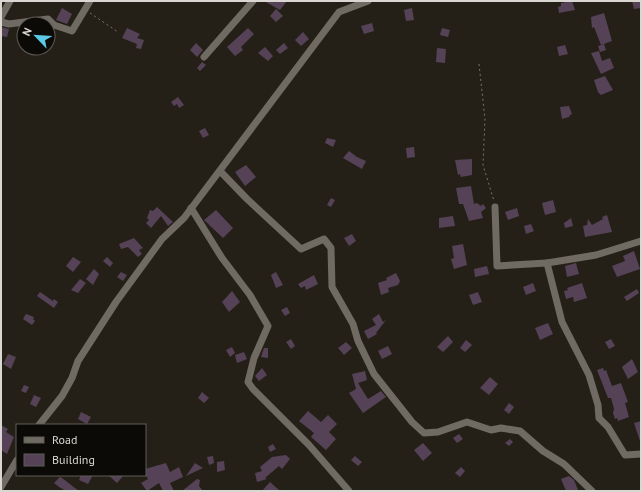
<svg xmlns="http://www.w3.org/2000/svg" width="642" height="492" viewBox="0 0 642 492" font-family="'PT Sans',sans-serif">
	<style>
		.building { fill: #554256 }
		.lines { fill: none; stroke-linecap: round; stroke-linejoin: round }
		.path { stroke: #79766f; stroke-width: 1; stroke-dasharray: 2 3; stroke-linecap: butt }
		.street { stroke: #706b62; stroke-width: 7 }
	</style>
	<rect width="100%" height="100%" fill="#242018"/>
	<g class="building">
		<path d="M264,1H287L280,10Z"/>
		<path d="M572,1L575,10L559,13L558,7L561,6V3Z"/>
		<path d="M632,1H641V8L634,9Z"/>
		<path d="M62,8L72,14L67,24L56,20Z"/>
		<path d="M412,8L414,20L406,21L404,10Z"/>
		<path d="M276,9L283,16L276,22L270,16Z"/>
		<path d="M604,13L612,41L601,45L594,27L592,28L591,17Z"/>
		<path d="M372,23L374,31L364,34L361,26Z"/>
		<path d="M1,27L9,29L7,37L1,36Z"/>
		<path d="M127,28L140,34L137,38L144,40L141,49L136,48L137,44L122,38Z"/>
		<path d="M248,28L254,34L241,47L243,50L235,56L227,47Z"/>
		<path d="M442,28L450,30L448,37L440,35Z"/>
		<path d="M303,32L309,39L301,46L295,40Z"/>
		<path d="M196,43L203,50L197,57L190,50Z"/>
		<path d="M284,43L288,48L280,54L276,50Z"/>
		<path d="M604,44L606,50L600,52L598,46Z"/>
		<path d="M565,45L568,54L559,56L557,47Z"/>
		<path d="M265,47L273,56L268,61L258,53Z"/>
		<path d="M437,48L446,49L445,63L436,62Z"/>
		<path d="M599,51L602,61L610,58L614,68L601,74L591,53Z"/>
		<path d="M202,62L206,65L200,71L197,68Z"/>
		<path d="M605,76L613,90L601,95L598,92L594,80Z"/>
		<path d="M178,97L184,105L179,108L177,104L174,106L171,102Z"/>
		<path d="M569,106L572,114L570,115L569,117L562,119L560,107Z"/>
		<path d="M205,128L209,135L203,138L199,131Z"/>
		<path d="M327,138L336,140L333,147L325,143Z"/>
		<path d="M414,147L415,157L407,158L406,148Z"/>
		<path d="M349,151L357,157L366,161L362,169L343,158Z"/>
		<path d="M472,159V175L461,177L460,174L458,175L455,160Z"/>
		<path d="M246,165L256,177L245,186L235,172Z"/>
		<path d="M471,186L474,204L477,203L481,206L483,204L486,208L481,212L483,218L469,221L463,204H459L456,188Z"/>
		<path d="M331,198L335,200L331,207L327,205Z"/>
		<path d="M553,200L556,212L545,215L542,203Z"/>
		<path d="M157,207L173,222L168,226L161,216L151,228L146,223L149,220L147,218L150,210L153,211Z"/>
		<path d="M517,208L519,216L508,220L505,212Z"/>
		<path d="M216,210L233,228L223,238L204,220Z"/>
		<path d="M607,215L612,232L585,237L583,226L587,225L588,219L592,225L603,219L602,217Z"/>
		<path d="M453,216L455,226L439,228V218Z"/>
		<path d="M571,218L573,226L565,228L564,223Z"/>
		<path d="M531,224L534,231L526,234L524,226Z"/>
		<path d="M352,234L356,241L349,246L344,238Z"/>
		<path d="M134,238L143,248L139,250L142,254L138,257L128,247L121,249L119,244Z"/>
		<path d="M463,244L467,265L454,269L451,259L454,258L452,246Z"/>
		<path d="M634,251L640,269L617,277L612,266L625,261L623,256Z"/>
		<path d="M73,257L81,262L73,272L66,266Z"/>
		<path d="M107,257L113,263L110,267L103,261Z"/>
		<path d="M576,263L579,274L567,277L565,266Z"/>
		<path d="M487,266L489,274L475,277L474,269Z"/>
		<path d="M94,269L99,274L93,285L86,279Z"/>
		<path d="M121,272L127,275L123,281L117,277Z"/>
		<path d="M276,272L283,285L276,288L271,275Z"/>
		<path d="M396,273L400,281L398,285L388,288L389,292L381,295L378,283L387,280L386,278Z"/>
		<path d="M314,275L318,284L306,290L305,286L301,288L298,284Z"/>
		<path d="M80,279L86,283L78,293L71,290Z"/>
		<path d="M533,283L536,291L526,295L523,287Z"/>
		<path d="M582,283L587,298L574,302L573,297L566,299L564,291L568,290L567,288Z"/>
		<path d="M637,289L639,293L627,301L624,297Z"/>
		<path d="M232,291L240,302L229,312L222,302Z"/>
		<path d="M40,292L53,301L54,299L58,302L54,308L37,296Z"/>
		<path d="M478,292L482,302L473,305L469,295Z"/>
		<path d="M287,307L290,313L285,316L281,310Z"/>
		<path d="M26,314L34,317L33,319L35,321L32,325L23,319Z"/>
		<path d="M379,314L383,322L386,320L376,333L377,334L368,339L364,331L376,325L372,319Z"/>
		<path d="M548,323L553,334L540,340L535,328Z"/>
		<path d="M448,336L453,342L443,352L437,347Z"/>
		<path d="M291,339L295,346L291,349L286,342Z"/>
		<path d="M611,339L615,346L609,349L605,342Z"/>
		<path d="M466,340L472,345L465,352L460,348Z"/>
		<path d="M346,342L352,348L344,355L338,348Z"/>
		<path d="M388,346L392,354L382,359L378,351Z"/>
		<path d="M232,347L235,353L230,357L226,350Z"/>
		<path d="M264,348H268V358L261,357Z"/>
		<path d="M244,352L247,359L237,363L235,355Z"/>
		<path d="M8,354L16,357L11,369L3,364Z"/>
		<path d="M632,359L638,372L628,379L622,367Z"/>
		<path d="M262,368L267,375L259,381L255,376Z"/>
		<path d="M603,368L604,371L606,370L612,386L621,383L628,402L625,403L629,417L618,421L617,418L615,419L613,413L614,409L611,398H608L597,370Z"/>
		<path d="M365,371L367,380L358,383L368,399L381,391L386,397L363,413L349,393L356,389L352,374Z"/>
		<path d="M490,377L498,384L489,395L480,388Z"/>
		<path d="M24,385L29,387L26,393L21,391Z"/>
		<path d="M202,392L209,398L204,403L198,398Z"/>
		<path d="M34,395L41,398L36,407L30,404Z"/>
		<path d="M509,403L514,407L509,414L504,410Z"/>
		<path d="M308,411L321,422L328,415L337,424L329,432L336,439L326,450L311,437L314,433L299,421Z"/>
		<path d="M81,412L91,417L87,424L78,419Z"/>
		<path d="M641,421V441H640L634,423Z"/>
		<path d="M1,425L8,429L6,432L14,437L7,454L1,450Z"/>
		<path d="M459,434L463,439L457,443L453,438Z"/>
		<path d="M510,439L513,442L509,446L505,443Z"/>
		<path d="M423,443L432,453L423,461L414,450Z"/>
		<path d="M273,444L276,449L270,452L268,447Z"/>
		<path d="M286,455L290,459L282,469L279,466L265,478L267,479L257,482L255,473L262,471L260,467L272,457Z"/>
		<path d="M213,456L214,463L209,465L207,457Z"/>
		<path d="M355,456L362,462L358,466L351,460Z"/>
		<path d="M224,461L225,470L217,472V462Z"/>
		<path d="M166,463L170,472L179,467L183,477L170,483L174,491H163L159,483L147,491L141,483L148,479L145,474V469Z"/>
		<path d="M195,463L203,468L186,476Z"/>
		<path d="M461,467L465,471L460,477L455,473Z"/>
		<path d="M81,475H93L88,484L79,480Z"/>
		<path d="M108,475H124L117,483Z"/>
		<path d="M569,476L574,480L578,490L566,491L561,479Z"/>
		<path d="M60,477L62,478L79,491H66L59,487L54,483Z"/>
		<path d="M197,479L200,480L199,486L203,491H182Z"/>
		<path d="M270,482L280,491H262Z"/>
	</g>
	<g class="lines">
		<g class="path">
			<path d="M90,13L118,32"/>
			<path d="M479,64L485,119L483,165L494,201"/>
		</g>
		<g class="street">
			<path d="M1,17L10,1"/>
			<path d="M1,22L9,24L48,19L54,25L72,31L90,1"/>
			<path d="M204,57L253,1"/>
			<path d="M220,171L247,199L301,249L324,239L331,248L332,287L353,324L358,341L374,374L412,422L424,433L438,432L467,422L491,430L501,428L520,431L543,451L564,464L592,491"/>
			<path d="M495,207L497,266L547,263L562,322L589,375L598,405L599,418L608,427L625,455L641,454"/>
			<path d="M191,208L222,258L250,295L268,326L254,358L248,382L253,389L309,445L349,491"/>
			<path d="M547,263L596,255L641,241"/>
			<path d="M39,425L62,396L72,378L78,361L116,302L162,239L184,218L339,12L368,1"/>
			<path d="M1,487L17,460"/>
		</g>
	</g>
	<rect width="642" height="492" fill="none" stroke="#dad7d2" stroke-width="4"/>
	<rect x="16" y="424" width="130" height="52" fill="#0c0a07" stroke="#5e5c58"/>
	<rect x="24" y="437" width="20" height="6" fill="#706b62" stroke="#5e5c58"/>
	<text x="52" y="444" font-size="12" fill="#dad7d2">Road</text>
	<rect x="24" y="454" width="20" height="12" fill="#554256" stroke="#5e5c58"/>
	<text x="52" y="464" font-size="12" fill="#dad7d2">Building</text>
	<g transform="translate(36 36) rotate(295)"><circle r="19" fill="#0c0a07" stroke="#5e5c58"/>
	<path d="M0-3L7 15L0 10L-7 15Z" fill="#5bc8e6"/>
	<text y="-6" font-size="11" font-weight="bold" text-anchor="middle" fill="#dad7d2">N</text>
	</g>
</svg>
